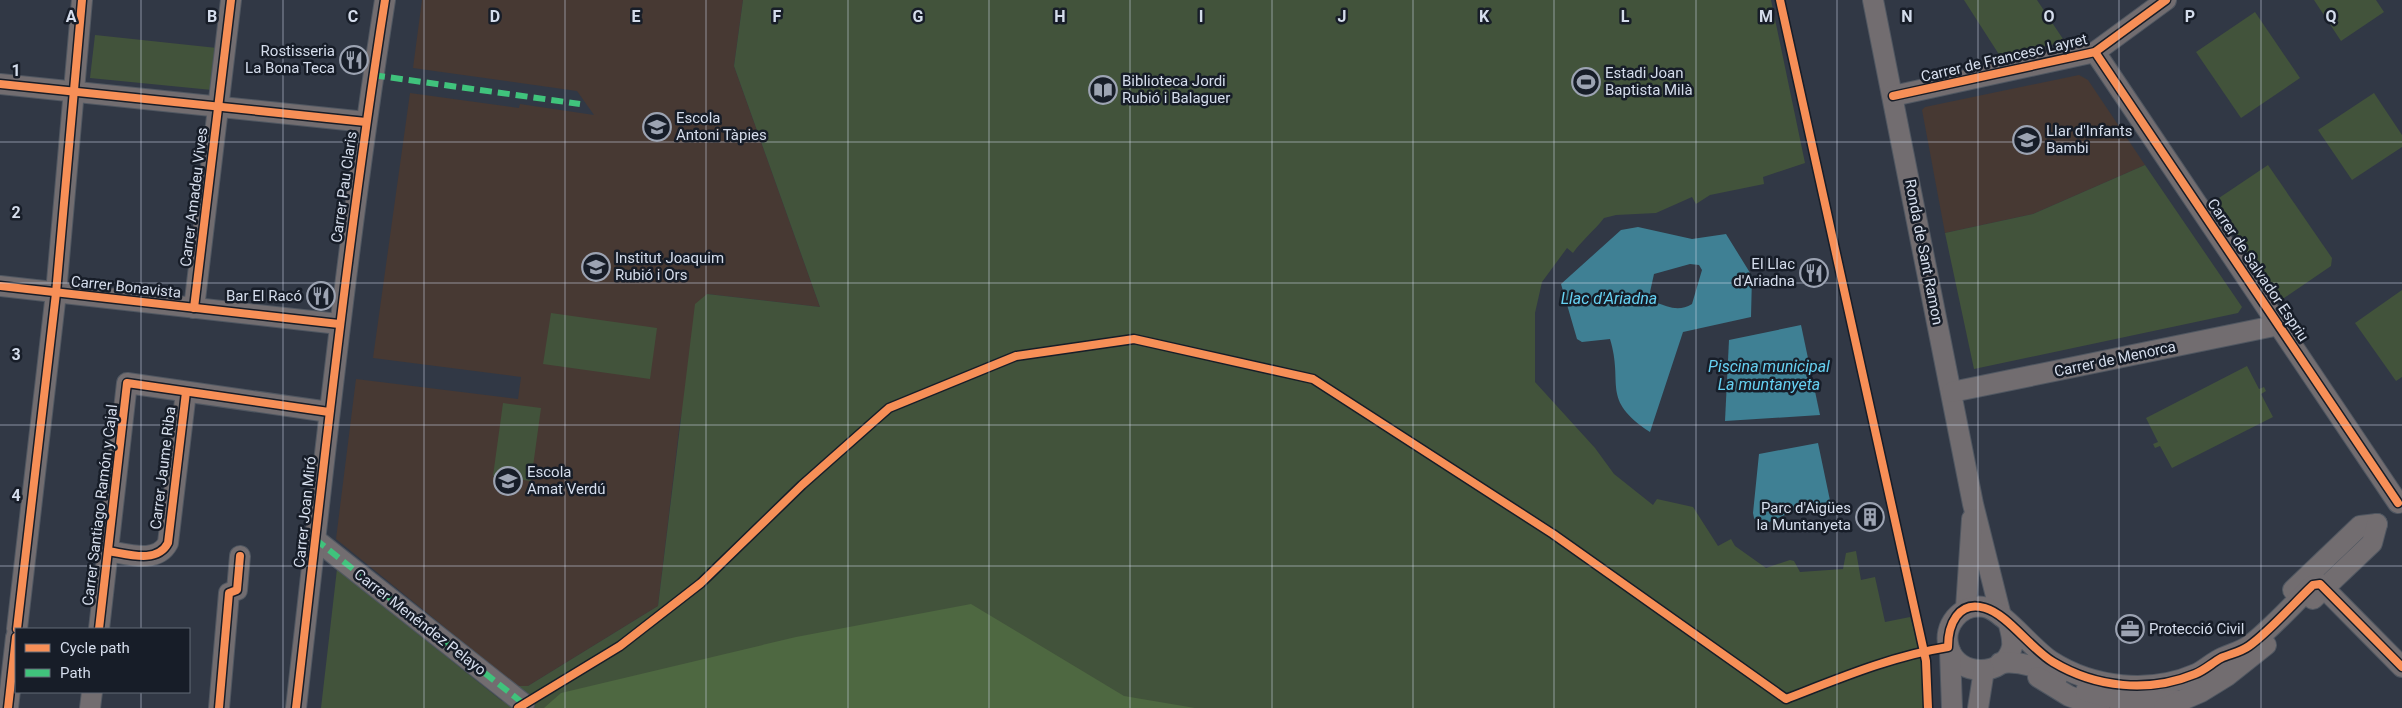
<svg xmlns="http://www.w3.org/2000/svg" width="2402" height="708" viewBox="0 0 2402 708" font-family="Roboto,sans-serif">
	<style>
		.education { fill: #473933 }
		.green { fill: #42533b }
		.forest { fill: #4e6841 }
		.water { fill: #3f8094; fill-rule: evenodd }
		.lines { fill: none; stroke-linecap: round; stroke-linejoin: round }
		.street-casing { stroke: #505761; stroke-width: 22 }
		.street { stroke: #726d70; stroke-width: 20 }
		.quiet { stroke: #40c37c; stroke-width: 6; stroke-dasharray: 12 6; stroke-linecap: butt }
		.cycleway-casing { stroke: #171d28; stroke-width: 11 }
		.cycleway { stroke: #f78f57; stroke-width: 8 }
		.grid { fill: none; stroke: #d5ddec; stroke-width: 1; stroke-opacity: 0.55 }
		.labels { text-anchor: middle; stroke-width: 5; stroke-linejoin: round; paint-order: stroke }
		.poi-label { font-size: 15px; fill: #d5ddec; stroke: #171d28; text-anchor: start }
		.street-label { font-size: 15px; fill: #d5ddec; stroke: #171d28 }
		.water-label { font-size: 16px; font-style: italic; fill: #66d1f2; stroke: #171d28 }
		.grid-label { font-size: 16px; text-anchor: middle; font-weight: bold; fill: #d5ddec; stroke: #171d28; stroke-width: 5; stroke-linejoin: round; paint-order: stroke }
	</style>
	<rect width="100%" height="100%" fill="#313845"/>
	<g class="education">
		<path d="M422,0H743L734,66L820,307L707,294L680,422L658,606L528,686H517L336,539L356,379L518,399L521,377L373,358L410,93L519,108L520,104L594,115L577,91L413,68Z"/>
		<path d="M2079,75L2088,80L2145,165L2033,214L1945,233L1922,110L1925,107Z"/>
	</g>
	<g class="green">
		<path d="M743,0H1771L1805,163L1763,177L1764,184L1710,195L1696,204L1692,197L1656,213L1616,215L1604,218C1594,231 1582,240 1573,253L1567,248L1542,282L1535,313V382L1595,448L1614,474L1653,505L1657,499L1693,507L1718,546L1731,539L1735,546L1766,568L1790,560L1794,561L1800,572L1843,569L1846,553L1856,551L1861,580L1875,577L1885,622L1910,617L1923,660L1925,708H321L337,569L502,701L517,686H528L658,606L695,304L707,294L820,307L734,66Z"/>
		<path d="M1964,0H2037L2065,42L2000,56Z"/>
		<path d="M2314,0H2376L2384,12L2341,41Z"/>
		<path d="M2255,12L2300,78L2241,118L2196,52Z"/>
		<path d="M95,35L217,48L212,90L90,78Z"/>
		<path d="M2374,93L2402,135V147L2352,180L2318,130Z"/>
		<path d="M2145,165L2242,307L2238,313L1974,369L1945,233L2033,214Z"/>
		<path d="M2268,165L2332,258L2331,266L2284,298H2278L2213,202Z"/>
		<path d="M2402,290V377L2396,381L2355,323Z"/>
		<path d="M551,313L657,328L650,379L543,364Z"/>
		<path d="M2247,366L2259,389L2264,387L2266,391L2261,394L2273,417L2172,468L2160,446L2155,448L2153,444L2158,442L2146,418Z"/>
		<path d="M503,403L541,408L531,481L493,476Z"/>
	</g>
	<path class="forest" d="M971,604L1124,696L1195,708H544L561,693L796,637Z"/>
	<g class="water">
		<path d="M1638,227L1692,239L1726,234L1752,276L1751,317L1683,332L1650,432C1600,399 1624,385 1610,339L1582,342L1577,339L1561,284L1621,230ZM1690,264L1699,265L1702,270L1692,304C1679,312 1668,307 1655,302L1650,292L1654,274Z"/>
		<path d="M1801,325L1820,415L1725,421L1729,340Z"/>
		<path d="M1818,443L1832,510L1802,507L1767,523L1759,524L1754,518L1753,513L1759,454Z"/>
	</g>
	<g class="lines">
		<defs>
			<g id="street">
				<path d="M1873,0L1973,504L2001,616"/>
				<path d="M2095,52L2398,503"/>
				<path d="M0,84L366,122"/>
				<path d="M1893,96L2095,52L2166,0"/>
				<path d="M0,286L339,324"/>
				<path d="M194,308L231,0"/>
				<path d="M1952,392L2279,325"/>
				<path d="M315,539L524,704"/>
				<path d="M108,551C128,554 157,564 168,543L186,392"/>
				<path d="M2320,584L2402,667"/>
				<path d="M2293,590L2360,526L2377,524"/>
				<path d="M2313,599L2372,543L2377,524"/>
				<path d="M1966,608L1972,519"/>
				<path d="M2009,625C2011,632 2013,639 2012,647C2005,678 1957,677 1949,648C1942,626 1961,603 1984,607C2003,610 2032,649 2051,661C2093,688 2150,694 2196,674C2205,670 2213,662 2222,658C2231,654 2242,651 2250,645C2272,628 2292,605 2313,585L2320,584"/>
				<path d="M17,629L56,293L82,0"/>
				<path d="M99,629L127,383L329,412"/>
				<path d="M1950,651L1952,708"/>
				<path d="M2000,663C2022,660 2039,668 2057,678"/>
				<path d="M2038,677L2069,696L2099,707"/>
				<path d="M2086,691L2119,700L2178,701"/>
				<path d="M8,708L16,637"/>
				<path d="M90,708L92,692"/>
				<path d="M219,708L229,593L237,590L240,556"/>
				<path d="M296,708C323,472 348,235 385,0"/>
				<path d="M1978,708L1984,670"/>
				<path d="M2164,708L2201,692L2227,676L2266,645"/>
			</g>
		</defs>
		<use href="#street" class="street-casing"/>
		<use href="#street" class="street"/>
		<g class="quiet">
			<path d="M373,75L580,104"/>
			<path d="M315,539L524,704"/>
		</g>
		<defs>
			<g id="cycleway">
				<path d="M1780,0L1926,661L1928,708"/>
				<path d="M2095,52L2398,503"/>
				<path d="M0,84L366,122"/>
				<path d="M1893,96L2095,52L2166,0"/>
				<path d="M0,286L339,324"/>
				<path d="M194,308L231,0"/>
				<path d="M108,551C128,554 157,564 168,543L186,392"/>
				<path d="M17,629L56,293L82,0"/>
				<path d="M99,629L127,383L329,412"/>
				<path d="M8,708L16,637"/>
				<path d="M219,708L229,593L237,590L240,556"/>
				<path d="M296,708C323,472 348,235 385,0"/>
				<path d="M518,708L620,646L701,583L802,485L889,408L1016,356L1134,339L1313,379L1553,534L1786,699C1840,678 1892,656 1948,647C1948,625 1958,600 1985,608C2007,614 2031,649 2053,662C2096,688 2149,693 2195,674C2205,670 2212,663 2221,658C2230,654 2241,652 2249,646C2270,631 2293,604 2313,585L2320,584L2402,667"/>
			</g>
		</defs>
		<use href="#cycleway" class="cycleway-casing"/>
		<use href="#cycleway" class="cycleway"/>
	</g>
	<path class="grid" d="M141,0V629M283,0V708M424,0V708M565,0V708M706,0V708M848,0V708M989,0V708M1130,0V708M1272,0V708M1413,0V708M1554,0V708M1696,0V708M1837,0V708M1978,0V708M2119,0V708M2261,0V708M0,142H2402M0,283H2402M0,425H2402M0,566H2402M141,692V708"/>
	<defs>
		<symbol id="restaurant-ring" viewBox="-11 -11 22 22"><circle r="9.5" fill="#171d28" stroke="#9ca3b2" stroke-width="1.5"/><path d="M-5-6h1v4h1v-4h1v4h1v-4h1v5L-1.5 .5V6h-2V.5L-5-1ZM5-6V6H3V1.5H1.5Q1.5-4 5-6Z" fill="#9ca3b2"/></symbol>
		<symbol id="stadium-ring" viewBox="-11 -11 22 22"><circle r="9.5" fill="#171d28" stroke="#9ca3b2" stroke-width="1.5"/><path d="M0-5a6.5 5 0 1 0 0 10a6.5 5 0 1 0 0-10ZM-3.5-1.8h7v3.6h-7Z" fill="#9ca3b2"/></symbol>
		<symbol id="library-ring" viewBox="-11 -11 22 22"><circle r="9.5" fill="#171d28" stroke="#9ca3b2" stroke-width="1.5"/><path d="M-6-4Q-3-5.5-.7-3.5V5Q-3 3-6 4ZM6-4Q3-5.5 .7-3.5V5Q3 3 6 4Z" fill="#9ca3b2"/></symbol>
		<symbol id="school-ring" viewBox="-11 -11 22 22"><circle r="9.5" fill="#171d28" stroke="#9ca3b2" stroke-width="1.5"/><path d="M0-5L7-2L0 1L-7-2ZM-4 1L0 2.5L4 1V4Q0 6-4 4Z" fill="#9ca3b2"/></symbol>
		<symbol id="building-ring" viewBox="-11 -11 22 22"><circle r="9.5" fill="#171d28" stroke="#9ca3b2" stroke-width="1.5"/><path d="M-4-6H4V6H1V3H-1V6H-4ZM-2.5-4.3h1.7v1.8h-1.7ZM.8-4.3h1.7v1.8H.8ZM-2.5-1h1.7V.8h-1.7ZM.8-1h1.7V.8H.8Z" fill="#9ca3b2"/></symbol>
		<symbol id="office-ring" viewBox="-11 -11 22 22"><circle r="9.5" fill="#171d28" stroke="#9ca3b2" stroke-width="1.5"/><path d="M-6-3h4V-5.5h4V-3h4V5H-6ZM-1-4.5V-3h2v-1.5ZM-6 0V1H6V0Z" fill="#9ca3b2"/></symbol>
	</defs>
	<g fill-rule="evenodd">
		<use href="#restaurant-ring" x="338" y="44" width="32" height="32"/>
		<use href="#stadium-ring" x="1570" y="66" width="32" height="32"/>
		<use href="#library-ring" x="1087" y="74" width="32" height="32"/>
		<use href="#school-ring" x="641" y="111" width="32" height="32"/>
		<use href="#school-ring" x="2011" y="124" width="32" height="32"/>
		<use href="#school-ring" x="580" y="251" width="32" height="32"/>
		<use href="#restaurant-ring" x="1798" y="257" width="32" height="32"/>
		<use href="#restaurant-ring" x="305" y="280" width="32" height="32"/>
		<use href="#school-ring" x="492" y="465" width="32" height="32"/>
		<use href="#building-ring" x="1854" y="501" width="32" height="32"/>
		<use href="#office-ring" x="2114" y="613" width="32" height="32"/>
	</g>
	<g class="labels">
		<g class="poi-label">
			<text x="335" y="56" text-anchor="end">Rostisseria<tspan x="335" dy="17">La Bona Teca</tspan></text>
			<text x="1605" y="78">Estadi Joan<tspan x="1605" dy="17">Baptista Milà</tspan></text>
			<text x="1122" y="86">Biblioteca Jordi<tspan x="1122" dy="17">Rubió i Balaguer</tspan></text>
			<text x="676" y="123">Escola<tspan x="676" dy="17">Antoni Tàpies</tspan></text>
			<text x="2046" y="136">Llar d'Infants<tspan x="2046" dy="17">Bambi</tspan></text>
			<text x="615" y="263">Institut Joaquim<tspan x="615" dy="17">Rubió i Ors</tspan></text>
			<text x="1795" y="269" text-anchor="end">El Llac<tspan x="1795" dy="17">d'Ariadna</tspan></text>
			<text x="302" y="301" text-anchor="end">Bar El Racó</text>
			<text x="527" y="477">Escola<tspan x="527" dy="17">Amat Verdú</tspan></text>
			<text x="1851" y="513" text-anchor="end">Parc d'Aigües<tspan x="1851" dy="17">la Muntanyeta</tspan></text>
			<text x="2149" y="634">Protecció Civil</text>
		</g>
		<g class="street-label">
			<text transform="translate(2004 58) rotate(-13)" y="5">Carrer de Francesc Layret</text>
			<text transform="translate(344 187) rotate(-82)" y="5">Carrer Pau Claris</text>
			<text transform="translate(194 197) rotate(-83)" y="5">Carrer Amadeu Vives</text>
			<text transform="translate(1924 252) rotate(79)" y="5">Ronda de Sant Ramon</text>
			<text transform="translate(2258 270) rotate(56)" y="5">Carrer de Salvador Espriu</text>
			<text transform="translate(126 287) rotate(6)" y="5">Carrer Bonavista</text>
			<text transform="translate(2115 359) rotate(-12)" y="5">Carrer de Menorca</text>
			<text transform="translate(163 468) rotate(-83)" y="5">Carrer Jaume Riba</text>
			<text transform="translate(100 505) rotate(-83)" y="5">Carrer Santiago Ramón y Cajal</text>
			<text transform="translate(305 512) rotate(-84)" y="5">Carrer Joan Miró</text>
			<text transform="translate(420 622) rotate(38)" y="5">Carrer Menéndez Pelayo</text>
		</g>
		<g class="water-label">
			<text x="1609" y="304">Llac d'Ariadna</text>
			<text x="1769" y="372">Piscina municipal<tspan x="1769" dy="18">La muntanyeta</tspan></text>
		</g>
	</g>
	<g class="grid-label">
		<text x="71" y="22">A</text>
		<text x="212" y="22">B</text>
		<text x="353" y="22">C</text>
		<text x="495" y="22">D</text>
		<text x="636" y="22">E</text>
		<text x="777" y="22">F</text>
		<text x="918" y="22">G</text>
		<text x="1060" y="22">H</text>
		<text x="1201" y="22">I</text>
		<text x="1342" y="22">J</text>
		<text x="1484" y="22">K</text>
		<text x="1625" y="22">L</text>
		<text x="1766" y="22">M</text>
		<text x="1907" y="22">N</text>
		<text x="2049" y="22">O</text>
		<text x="2190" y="22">P</text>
		<text x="2331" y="22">Q</text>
		<text x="16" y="76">1</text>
		<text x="16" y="218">2</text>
		<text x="16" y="360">3</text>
		<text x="16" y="501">4</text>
	</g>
	<rect x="15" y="628" width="175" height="65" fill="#171d28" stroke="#636a76"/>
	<rect x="25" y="644" width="25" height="8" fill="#f78f57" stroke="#636a76"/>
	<text x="60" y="653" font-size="15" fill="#d5ddec">Cycle path</text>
	<rect x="25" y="669" width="25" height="8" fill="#40c37c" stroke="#636a76"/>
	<text x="60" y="678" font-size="15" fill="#d5ddec">Path</text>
</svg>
